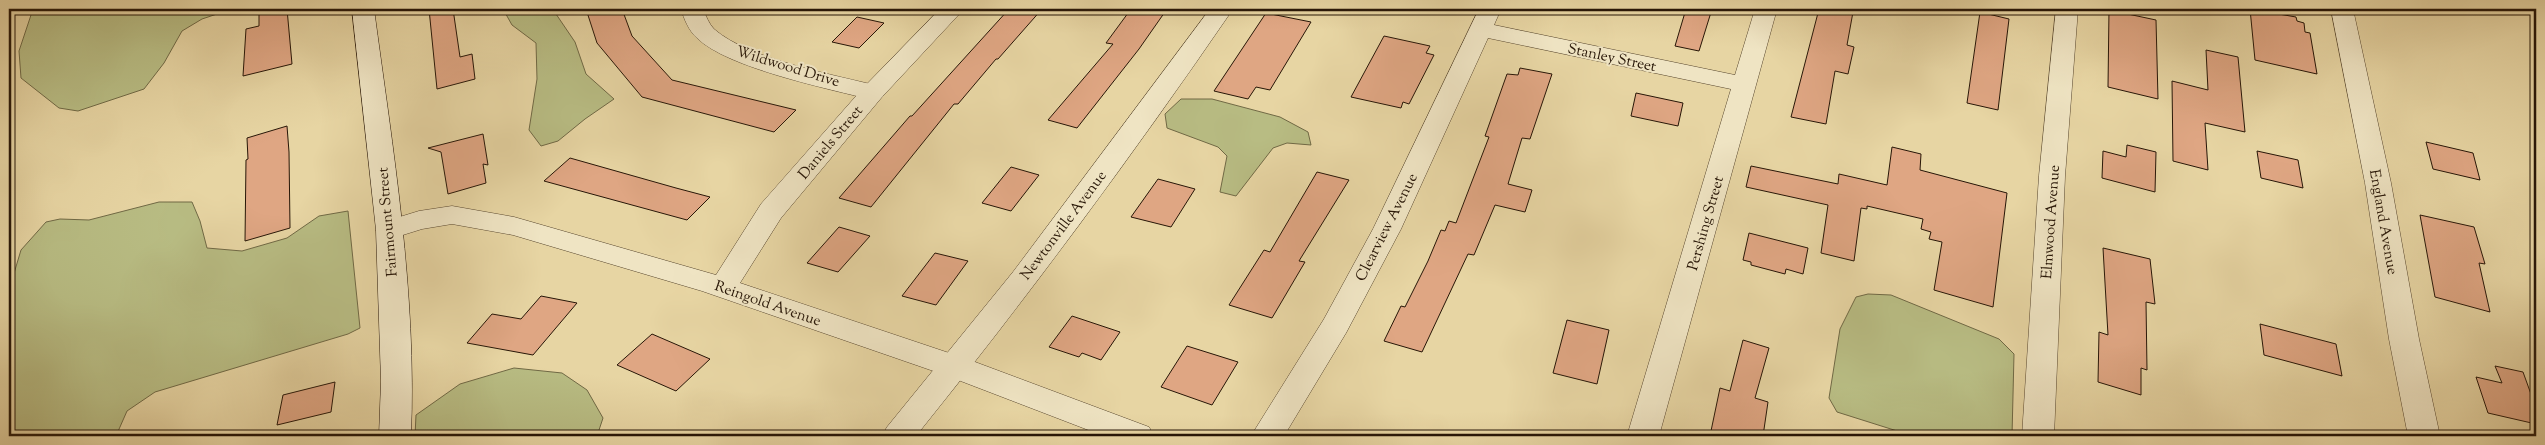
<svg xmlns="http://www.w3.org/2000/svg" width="2545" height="445" viewBox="0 0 2545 445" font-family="'Sorts Mill Goudy',serif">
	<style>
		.green { fill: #b8bc83; stroke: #706945 }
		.building { fill: #dfa683; stroke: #271607 }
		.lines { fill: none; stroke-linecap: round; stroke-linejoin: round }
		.minor-casing { stroke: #57462e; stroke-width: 1 }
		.tertiary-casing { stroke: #57462e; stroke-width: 1 }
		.secondary-casing { stroke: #271607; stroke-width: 1 }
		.minor { fill: #efe4c3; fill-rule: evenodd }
		.tertiary { fill: #efe4c3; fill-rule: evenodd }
		.secondary { fill: #efe4c3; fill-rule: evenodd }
		.labels { text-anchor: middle; stroke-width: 4; stroke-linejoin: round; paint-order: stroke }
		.street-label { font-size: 15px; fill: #271607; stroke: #efe4c3 }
	</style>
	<rect width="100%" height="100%" fill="#e7d5a3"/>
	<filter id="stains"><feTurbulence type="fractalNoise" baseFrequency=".004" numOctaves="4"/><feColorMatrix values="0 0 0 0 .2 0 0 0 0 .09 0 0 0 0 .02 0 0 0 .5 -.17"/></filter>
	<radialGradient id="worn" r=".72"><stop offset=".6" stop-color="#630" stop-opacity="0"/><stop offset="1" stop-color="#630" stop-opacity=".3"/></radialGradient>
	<g class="green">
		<path d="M33,9H232L202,19L182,31L164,63L144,89L78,111L59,108L21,78L19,51Z"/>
		<path d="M503,9H555L556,14L575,42L586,74L614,99L585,119L558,141L541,146L529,130L537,79L536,43L512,25Z"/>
		<path d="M1181,99H1212L1280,117L1308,132L1311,145L1287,143L1273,148L1236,196L1220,192L1227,156L1218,147L1167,128L1165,114Z"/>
		<path d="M159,202H192L200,221L207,248L242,251L287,238L319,216L348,211L360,328L348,334L155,392L127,411L116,436H9V290L21,250L46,222L60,219L89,220Z"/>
		<path d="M1868,294L1891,295L1999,339L2014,354L2012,436H1913L1837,412L1829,398L1840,329L1856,297Z"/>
		<path d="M514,368L562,373L587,390L603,418L597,436H415L416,415L460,384Z"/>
	</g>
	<g class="building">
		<path d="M273,9H287L292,64L243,76L246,29L259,26V12Z"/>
		<path d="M429,9H453L460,57L472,54L475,79L437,89Z"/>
		<path d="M586,9H622L632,36L672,80L796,110L774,132L642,97L597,43Z"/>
		<path d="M1009,9H1042L998,59H996L958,104H954L871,207L839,198L910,116H912Z"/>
		<path d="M1131,9H1167L1139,49L1077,128L1048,120L1113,44L1106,43Z"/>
		<path d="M1686,9H1712L1699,51L1675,46Z"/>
		<path d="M1819,9H1836L1853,12L1847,45L1854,47L1848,74L1835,71L1826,124L1791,117Z"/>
		<path d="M2250,9L2296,17L2297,21L2304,23L2305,32L2310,33L2317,74L2255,60Z"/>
		<path d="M2109,10L2156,20L2158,99L2108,87Z"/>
		<path d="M1980,12L2009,19L1998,110L1967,103Z"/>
		<path d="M1266,13L1311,22L1270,90L1256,87L1248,99L1214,91Z"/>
		<path d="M857,17L884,23L859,48L832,42Z"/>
		<path d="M1384,36L1430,46L1426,53L1434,55L1409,104L1403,102L1401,108L1351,97Z"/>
		<path d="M2206,50L2238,57L2245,132L2205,123L2208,170L2173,161L2172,81L2208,90Z"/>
		<path d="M1520,68L1552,74L1530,139L1522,138L1508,184L1532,190L1525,212L1495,205L1474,255L1468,254L1422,352L1384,341L1401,306L1405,307L1428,261L1441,230L1445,231L1449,221L1456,223L1489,137L1485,136L1507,74L1518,75Z"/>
		<path d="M1636,93L1683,103L1678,126L1631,116Z"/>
		<path d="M287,126L289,152L290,228L245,241L246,160L248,159L247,138Z"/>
		<path d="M483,134L488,165L483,164L486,183L448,194L441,152L428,148Z"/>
		<path d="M2426,142L2473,153L2480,180L2433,169Z"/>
		<path d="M2127,145L2156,152L2155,192L2102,178L2103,151L2126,157Z"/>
		<path d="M1892,147L1921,154L1920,170L2007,193L1993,307L1934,290L1942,242L1929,239L1931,232L1921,229L1923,219L1867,206V209L1861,208L1854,261L1821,253L1828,205L1746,187L1751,166L1838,184L1839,174L1887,185Z"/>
		<path d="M2257,151L2298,160L2303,188L2261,178Z"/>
		<path d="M570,158L676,188L710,197L687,220L544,181Z"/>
		<path d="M1011,167L1039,175L1011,211L982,203Z"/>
		<path d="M1317,172L1349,180L1299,261L1305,262L1272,318L1229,305L1264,250L1270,252Z"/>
		<path d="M1158,179L1195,189L1171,227L1131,217Z"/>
		<path d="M2420,215L2474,227L2485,264L2479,263L2490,312L2435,297Z"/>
		<path d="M839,227L870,236L838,272L807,263Z"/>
		<path d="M1749,233L1808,248L1803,274L1786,269L1785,274L1751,265V262L1743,260Z"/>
		<path d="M2103,248L2150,259L2155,304L2146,302L2147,370L2141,368V395L2098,382L2099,332L2108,335Z"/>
		<path d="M935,253L968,261L936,305L902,296Z"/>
		<path d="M541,296L577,303L533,355L467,343L492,314L521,319Z"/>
		<path d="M1072,316L1120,332L1101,360L1082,353L1079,357L1049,347Z"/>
		<path d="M1567,320L1609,330L1597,384L1553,373Z"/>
		<path d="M2260,324L2336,344L2342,376L2264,355Z"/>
		<path d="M652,334L710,359L676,391L617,365Z"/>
		<path d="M1743,340L1769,348L1755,398L1768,402L1763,436H1729L1711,431L1720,388L1730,391Z"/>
		<path d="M1187,346L1238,362L1212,405L1161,387Z"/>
		<path d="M2495,366L2523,372L2536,408V424L2488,413L2476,377L2502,383Z"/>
		<path d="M335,382L331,412L277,425L283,395Z"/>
	</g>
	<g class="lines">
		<defs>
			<g id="minor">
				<path d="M681,9H703C706,16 709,24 714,29C749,60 836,75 882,87L885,92L882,97L873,100C830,89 727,68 697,38C689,31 684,19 681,9Z"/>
				<path d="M1210,9H1233C1133,155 1027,298 916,436H882L887,427L1013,272Z"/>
				<path d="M1479,9H1501L1494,25L1735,75L1755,9H1777L1659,436H1627L1731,89L1488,38L1401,229L1346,333L1284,436H1251L1324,319L1373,229Z"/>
				<path d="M2056,9H2078L2065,176L2054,436H2022L2039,176Z"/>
				<path d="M2331,9H2353L2391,183L2419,339L2440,436H2408L2389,339L2365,183Z"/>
			</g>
			<path id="tertiary" d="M940,9H964L882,97L781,218L740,283L967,359L1149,427L1154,436H1104L945,375L702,291L513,235L452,224L422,229L390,239L380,237L376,230L380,223L419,211L452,206L514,217L716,275L761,204L864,87Z"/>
			<path id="secondary" d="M352,9H374C393,150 417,293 411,436H379L381,381L376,230Z"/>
		</defs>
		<use href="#minor" class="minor-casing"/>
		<use href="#tertiary" class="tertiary-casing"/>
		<use href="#secondary" class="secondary-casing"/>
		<use href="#minor" class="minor"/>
		<use href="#tertiary" class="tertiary"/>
		<use href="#secondary" class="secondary"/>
	</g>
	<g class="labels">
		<g class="street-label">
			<text transform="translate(1612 57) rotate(12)" y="5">Stanley Street</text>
			<text transform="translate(788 66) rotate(17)" y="5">Wildwood Drive</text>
			<text transform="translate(830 142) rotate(-50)" y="5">Daniels Street</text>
			<text transform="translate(387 222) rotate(-95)" y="5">Fairmount Street</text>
			<text transform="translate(2050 222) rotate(-86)" y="5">Elmwood Avenue</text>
			<text transform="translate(2384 222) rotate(80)" y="5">England Avenue</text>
			<text transform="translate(1705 223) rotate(-74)" y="5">Pershing Street</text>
			<text transform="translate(1063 225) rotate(-53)" y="5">Newtonville Avenue</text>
			<text transform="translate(1386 227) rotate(-63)" y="5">Clearview Avenue</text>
			<text transform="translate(768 303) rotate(19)" y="5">Reingold Avenue</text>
		</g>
	</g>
	<rect width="2545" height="445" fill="none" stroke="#e7d5a3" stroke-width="30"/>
	<rect x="10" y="10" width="2525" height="425" fill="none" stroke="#271607" stroke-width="2.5"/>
	<rect x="15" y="15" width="2515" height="415" fill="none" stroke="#271607"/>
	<rect width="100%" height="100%" filter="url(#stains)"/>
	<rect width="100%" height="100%" fill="url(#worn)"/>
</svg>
